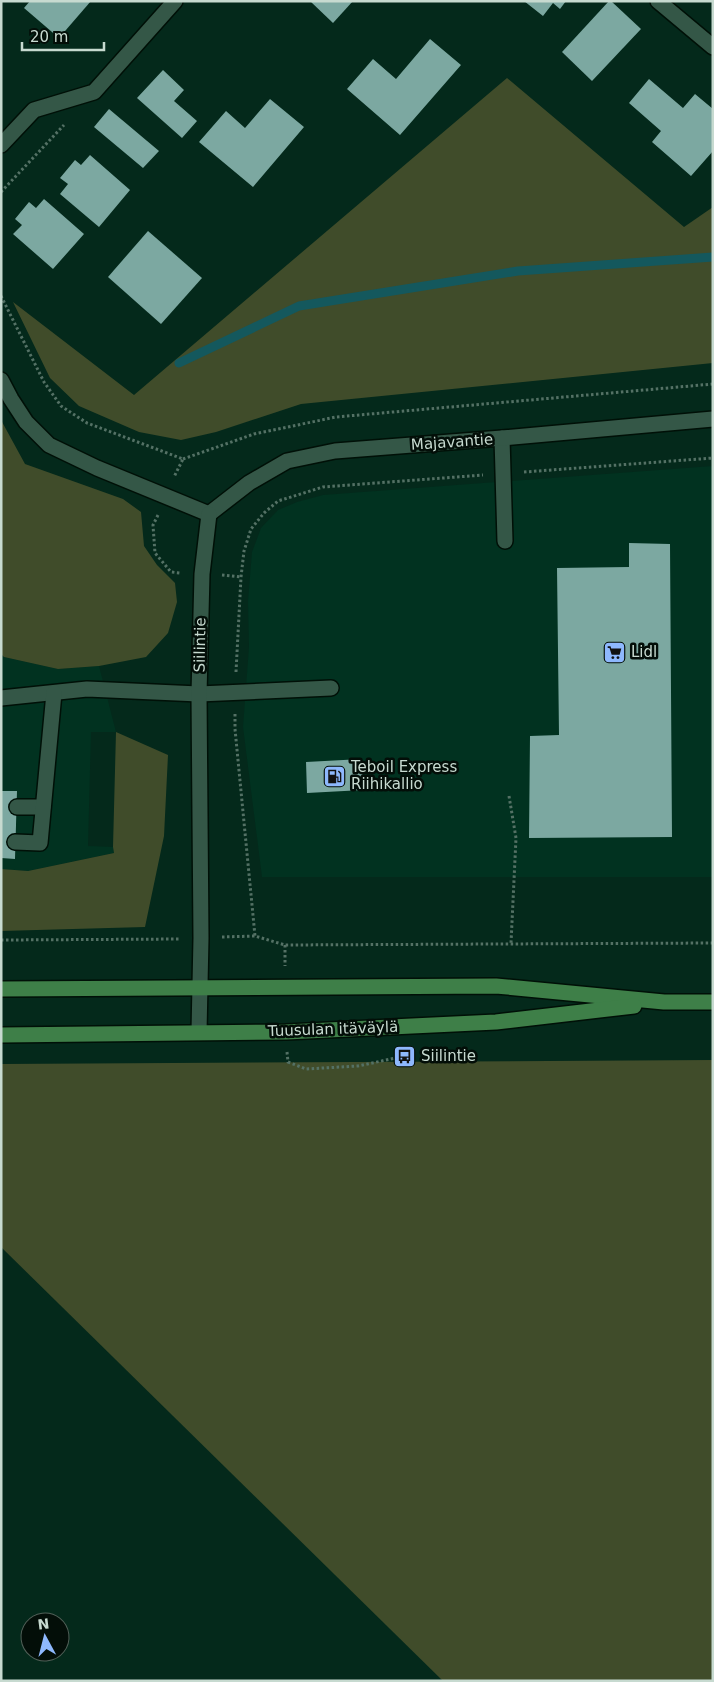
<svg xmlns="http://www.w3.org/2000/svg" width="714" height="1682" viewBox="0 0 714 1682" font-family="'DejaVu Sans',sans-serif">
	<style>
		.built { fill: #013220 }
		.green { fill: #404c2a }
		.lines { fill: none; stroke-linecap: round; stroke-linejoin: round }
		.stream { stroke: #14585d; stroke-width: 9 }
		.building { fill: #7ca8a1 }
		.minor-casing { stroke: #001007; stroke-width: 18 }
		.major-casing { stroke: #001007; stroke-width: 18 }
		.path { stroke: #547165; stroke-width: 3; stroke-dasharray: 2.5 2.5; stroke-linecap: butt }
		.minor { stroke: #345747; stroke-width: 15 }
		.major { stroke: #3e7f48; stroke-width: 15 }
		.labels { text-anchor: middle; stroke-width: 5; stroke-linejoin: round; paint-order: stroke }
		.street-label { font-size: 15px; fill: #c7dad0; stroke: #030e08 }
		.poi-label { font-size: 15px; fill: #c7dad0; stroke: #030e08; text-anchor: start }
	</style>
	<rect width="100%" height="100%" fill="#04291b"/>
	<g class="built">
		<path d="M713,466V877H262L243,727L249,647L248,601L252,552L261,528L278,510L297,502L323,495Z"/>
		<path d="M1,654L4,657L58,669L99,666L116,732H91L88,846L113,847L114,853L28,871L1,869V858L15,859L17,792L1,791Z"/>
	</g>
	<g class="green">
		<path d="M507,78L684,227L713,207V363L301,404L216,432L181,440L139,432L79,406L50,378L13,302L134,395Z"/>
		<path d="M1,420L25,464L123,499L141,512L144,546L157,565L175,583L177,602L168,633L146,657L99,666L58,669L4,657L1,654Z"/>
		<path d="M116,732L168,755L164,836L145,927L1,931V869L28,871L114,853L113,847Z"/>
		<path d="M713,1060V1681H443L1,1247V1064Z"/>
	</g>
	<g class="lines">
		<path class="stream" d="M179,363L299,306L518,271L713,257"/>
	</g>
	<g class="building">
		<path d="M30,1H91L59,38L24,8Z"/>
		<path d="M310,1H353L333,23Z"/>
		<path d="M524,1H566L560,9L553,3L543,16Z"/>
		<path d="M609,1H611L641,29L592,81L562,52Z"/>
		<path d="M430,39L461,65L400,135L347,89L373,59L396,79Z"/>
		<path d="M163,70L184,90L174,101L197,121L182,138L137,98Z"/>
		<path d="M649,79L683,108L695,94L713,109V151L691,176L652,142L661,131L629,103Z"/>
		<path d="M270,99L304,127L253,187L199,142L226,111L245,128Z"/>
		<path d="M109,109L159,151L143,168L94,127Z"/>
		<path d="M90,155L130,190L99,227L60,194L68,184L60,178L75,160L81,165Z"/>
		<path d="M44,199L84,234L53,269L13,234L22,225L15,219L29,202L36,208Z"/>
		<path d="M148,231L202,278L161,324L108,277Z"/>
		<path d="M629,543L670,544L672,837L529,838L530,736L559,735L557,568L629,567Z"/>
		<path d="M362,759L363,790L307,793L306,762Z"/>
		<path d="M1,791H17L15,859L1,858Z"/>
	</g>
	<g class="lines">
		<defs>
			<g id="minor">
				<path d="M658,1L713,47"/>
				<path d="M1,145L34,110L94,92L175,1"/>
				<path d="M1,380L11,399L26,422L49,445L97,468L209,514"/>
				<path d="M502,438L505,541"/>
				<path d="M209,514L249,483L287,461L335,451L502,438L713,419"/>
				<path d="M1,698L87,689L199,694L331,688"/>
				<path d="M17,807H43"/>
				<path d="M15,842L40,843L54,693"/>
				<path d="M199,1032L201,938L199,694L202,574L209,514"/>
			</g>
			<g id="major">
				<path d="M1,989L496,986L664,1002H713"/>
				<path d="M1,1035L286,1032L496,1022L634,1006"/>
			</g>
		</defs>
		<use href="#minor" class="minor-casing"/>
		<use href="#major" class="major-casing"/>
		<g class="path">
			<path d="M1,192L64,125"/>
			<path d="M1,296L44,382L61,406L87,423L183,459L174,477"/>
			<path d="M183,459L254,434L336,417L713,384"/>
			<path d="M524,472L713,458"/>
			<path d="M158,515L153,525L155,553L171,572L180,573"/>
			<path d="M222,575L241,577"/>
			<path d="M236,672L241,577L244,551L251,529L264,513L278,501L323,487L483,475"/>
			<path d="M235,714V729L255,936"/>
			<path d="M509,796L516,838L511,943"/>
			<path d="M222,937L255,936L285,945L713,943"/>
			<path d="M1,940L181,939"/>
			<path d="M285,945V966"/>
			<path d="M287,1052L288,1062L306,1069L358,1066L405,1056"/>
		</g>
		<use href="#minor" class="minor"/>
		<use href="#major" class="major"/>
	</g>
	<defs>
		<symbol id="supermarket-square" viewBox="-11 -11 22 22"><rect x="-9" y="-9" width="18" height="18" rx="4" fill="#8eb8fd" stroke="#030e08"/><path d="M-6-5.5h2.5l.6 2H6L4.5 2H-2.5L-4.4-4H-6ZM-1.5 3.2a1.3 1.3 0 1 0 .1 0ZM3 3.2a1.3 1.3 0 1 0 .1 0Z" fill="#111"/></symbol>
		<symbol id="fuel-square" viewBox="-11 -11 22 22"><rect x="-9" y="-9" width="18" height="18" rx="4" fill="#8eb8fd" stroke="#030e08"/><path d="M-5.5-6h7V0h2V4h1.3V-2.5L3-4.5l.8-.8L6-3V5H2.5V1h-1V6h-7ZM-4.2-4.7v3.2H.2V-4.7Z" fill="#111"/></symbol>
		<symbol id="bus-square" viewBox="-11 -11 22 22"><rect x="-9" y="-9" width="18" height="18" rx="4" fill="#8eb8fd" stroke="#030e08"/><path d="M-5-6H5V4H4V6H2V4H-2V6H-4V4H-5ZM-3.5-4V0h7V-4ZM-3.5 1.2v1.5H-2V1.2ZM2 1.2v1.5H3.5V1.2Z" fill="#111"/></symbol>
	</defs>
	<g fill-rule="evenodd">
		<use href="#supermarket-square" x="602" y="640" width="25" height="25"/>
		<use href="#fuel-square" x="322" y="764" width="25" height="25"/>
		<use href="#bus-square" x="392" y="1044" width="25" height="25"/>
	</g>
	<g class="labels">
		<g class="street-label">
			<text transform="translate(452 442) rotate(-4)" y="5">Majavantie</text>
			<text transform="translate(200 645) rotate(-89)" y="5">Siilintie</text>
			<text transform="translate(333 1029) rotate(-2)" y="5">Tuusulan itäväylä</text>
		</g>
		<g class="poi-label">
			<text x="631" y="657">Lidl</text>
			<text x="351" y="772">Teboil Express<tspan x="351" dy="17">Riihikallio</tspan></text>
			<text x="421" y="1061">Siilintie</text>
		</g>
	</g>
	<rect width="714" height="1682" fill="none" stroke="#c7dad0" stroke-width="5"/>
	<g transform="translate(45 1637) rotate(353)"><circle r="24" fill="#030e08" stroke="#516058"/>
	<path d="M0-4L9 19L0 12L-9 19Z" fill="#8eb8fd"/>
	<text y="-8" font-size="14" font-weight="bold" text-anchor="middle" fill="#c7dad0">N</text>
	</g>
	<path d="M22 42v8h82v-8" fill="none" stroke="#c7dad0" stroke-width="2.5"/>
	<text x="30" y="42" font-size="15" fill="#c7dad0" stroke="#030e08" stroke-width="4" paint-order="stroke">20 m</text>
</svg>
